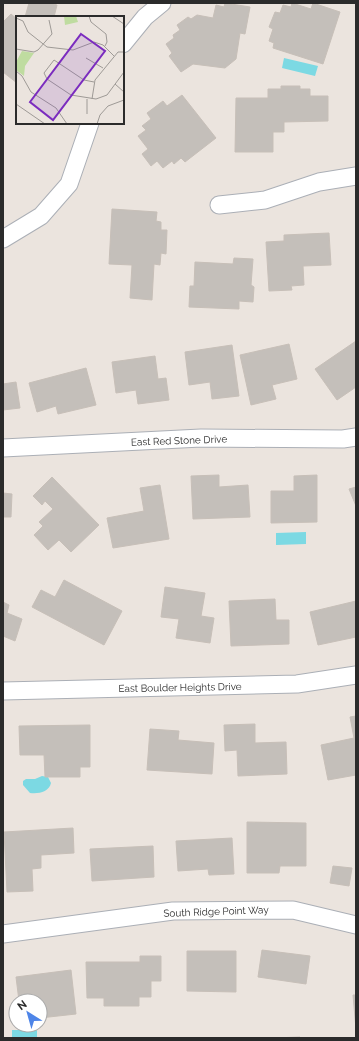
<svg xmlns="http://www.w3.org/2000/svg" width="359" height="1041" viewBox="0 0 359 1041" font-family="Raleway,sans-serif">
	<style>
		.water { fill: #7cd9e3 }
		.building { fill: #c4bfba; stroke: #c7bfb8 }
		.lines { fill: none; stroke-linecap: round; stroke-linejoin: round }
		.minor-casing { stroke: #abafb6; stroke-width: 19 }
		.minor { stroke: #fff; stroke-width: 17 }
		.labels { text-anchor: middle; stroke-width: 3.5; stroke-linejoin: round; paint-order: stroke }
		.street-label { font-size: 10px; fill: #2b2b2b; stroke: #fff }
		.inset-road { fill: none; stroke: #9e9a96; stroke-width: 1 }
		.view { fill: #7b2cbf; fill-opacity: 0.15; stroke: #7b2cbf; stroke-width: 2 }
		.inset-edge { fill: none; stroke: #2b2b2b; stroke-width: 2 }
	</style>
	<rect width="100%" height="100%" fill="#ebe4de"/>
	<g class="water">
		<path d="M284,58L318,66L315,76L282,68Z"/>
		<path d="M306,532V544L276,545V533Z"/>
		<path d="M42,776L48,777L51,783C49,792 39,794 30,793L23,785V781L26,779H35Z"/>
		<rect x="12" y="1030" width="25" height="8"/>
	</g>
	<g class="building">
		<path d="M29,3H50L57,5L54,17H25Z"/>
		<path d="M225,3L250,7L245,34L240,33L236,59L225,68L193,64L181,72L169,56L172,53L166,44L174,38L173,35L180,30L177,25L188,17L191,19L197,15L213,18L216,5L224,7Z"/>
		<path d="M292,3L311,9L313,3L340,12L323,64L273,48L274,43L269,41L273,29L269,27L275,12L280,13L283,5L291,7Z"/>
		<path d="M11,14L17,19V83L3,72V22Z"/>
		<path d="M281,86H300V89H310V96H328V121L284,122V132H273V152H235L236,98H268V89H281Z"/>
		<path d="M182,95L216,138L185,162L181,158L174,164L172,161L163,168L157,161L151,166L142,154L148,149L138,136L146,130L142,126L151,119L147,113L163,101L167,106Z"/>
		<path d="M112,209L157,212L156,221L161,222V230H167L166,254L161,253L160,265L154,264L152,300L130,298L132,265L109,264Z"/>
		<path d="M329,233L331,265L303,266L304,285L291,286L292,290L269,291L266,242L284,241V235Z"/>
		<path d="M234,258L253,259L251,285L254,287L253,302L239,301V309L189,307L190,286H194L195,262L233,264Z"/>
		<path d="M356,341V387L337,400L315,369Z"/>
		<path d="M289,344L297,379L272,385L276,399L251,405L240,355Z"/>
		<path d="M232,345L239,396L212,399L210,382L189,385L185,352Z"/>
		<path d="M155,356L158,379L166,378L169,400L138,404L136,390L116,393L112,362Z"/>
		<path d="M86,368L96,405L58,414L56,406L37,412L29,383Z"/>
		<path d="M16,382L20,408L3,410V384Z"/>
		<path d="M219,475V487L248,485L250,517L193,519L191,476Z"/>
		<path d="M317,475V522L271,523V491H294V476Z"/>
		<path d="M52,477L99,525L71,552L59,540L48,550L34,535L43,526L39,522L53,509L45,501L42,505L33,496Z"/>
		<path d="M160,485L169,539L113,548L107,518L144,511L140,488Z"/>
		<path d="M356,487V506L349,489Z"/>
		<path d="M3,493L12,494L11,517H3Z"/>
		<path d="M64,580L122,611L104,645L32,607L41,590L55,597Z"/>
		<path d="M165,587L205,593L201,616L214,618L210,643L176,638L179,619L161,617Z"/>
		<path d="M275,599L276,620H289V644L231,646L229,601Z"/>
		<path d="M356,601V637L318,645L310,612Z"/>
		<path d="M3,602L9,605L7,613L22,619L15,641L3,636Z"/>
		<path d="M356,716V775L328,780L321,745L354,738L350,717Z"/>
		<path d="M255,724V743L286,742L287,774L238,776L237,750L225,751L224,725Z"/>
		<path d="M90,725V767H80V777H45L44,755H20L19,726Z"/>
		<path d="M150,729L179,731L178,740L214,743L212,774L147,770Z"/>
		<path d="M247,822L306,823V866H280L279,873H247Z"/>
		<path d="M73,828L74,853L41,855V868L32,869L33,891L7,892L4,832Z"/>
		<path d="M232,838L234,874L209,875L208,869L178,871L176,841Z"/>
		<path d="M153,846L154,877L92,881L90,849Z"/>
		<path d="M333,866L352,868L349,886L330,883Z"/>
		<path d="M262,950L310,956L306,984L258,977Z"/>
		<path d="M187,951H236V992L187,991Z"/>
		<path d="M140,956H161V981H151V997H139V1006H104V998H87L86,962H140Z"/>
		<path d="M71,970L76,1014L40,1018V1001H19L16,977Z"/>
		<path d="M353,995H356V1029Z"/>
		<path d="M300,1037V1038H273Z"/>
	</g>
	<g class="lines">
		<defs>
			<g id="minor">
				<path d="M123,44L145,17L162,3"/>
				<path d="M219,205L265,200L319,182L356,176"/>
				<path d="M3,239L41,216L69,184L90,123"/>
				<path d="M3,448L201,438L343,439L356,437"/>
				<path d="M3,691L297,684L356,675"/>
				<path d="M3,934L173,911L293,910L356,925"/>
			</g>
		</defs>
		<use href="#minor" class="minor-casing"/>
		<use href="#minor" class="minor"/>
	</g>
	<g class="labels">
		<g class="street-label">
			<text transform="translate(179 440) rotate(-2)" y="4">East Red Stone Drive</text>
			<text transform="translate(180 687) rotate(-1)" y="4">East Boulder Heights Drive</text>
			<text transform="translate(216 911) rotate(-2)" y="4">South Ridge Point Way</text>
		</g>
	</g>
	<g transform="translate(16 16)">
		<rect width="108" height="108" fill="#ebe4de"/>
		<path d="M48,0H60L62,6L49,9ZM6,35L18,37L9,50L8,60L0,54V46Z" fill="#bfdca0"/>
		<path class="inset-road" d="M73,0L75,6L90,18L91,26L89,30M96,0L108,8M0,2L7,5L12,16L31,31L57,34L78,26L87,29L98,40M0,33L18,36L22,34L36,18L33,4M70,42L87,52M0,55L6,60L15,76L40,92L51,108M78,66L68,64L38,44L28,57L31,63L55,79L80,83L91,79L108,56M99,68L108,76M76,83L79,64L102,36H108M0,88L29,108M71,98V83M81,108L84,99L92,90L108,84"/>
		<path class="view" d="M65,18L89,35L37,104L14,86Z"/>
		<rect width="108" height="108" class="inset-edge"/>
	</g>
	<rect width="359" height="1041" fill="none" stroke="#2b2b2b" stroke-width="8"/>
	<g transform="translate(28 1013) rotate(323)"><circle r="19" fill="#ffffff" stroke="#aaaaaa"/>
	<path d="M0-3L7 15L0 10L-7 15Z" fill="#4e85e8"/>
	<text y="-6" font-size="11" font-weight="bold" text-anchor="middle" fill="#2b2b2b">N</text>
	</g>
</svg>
